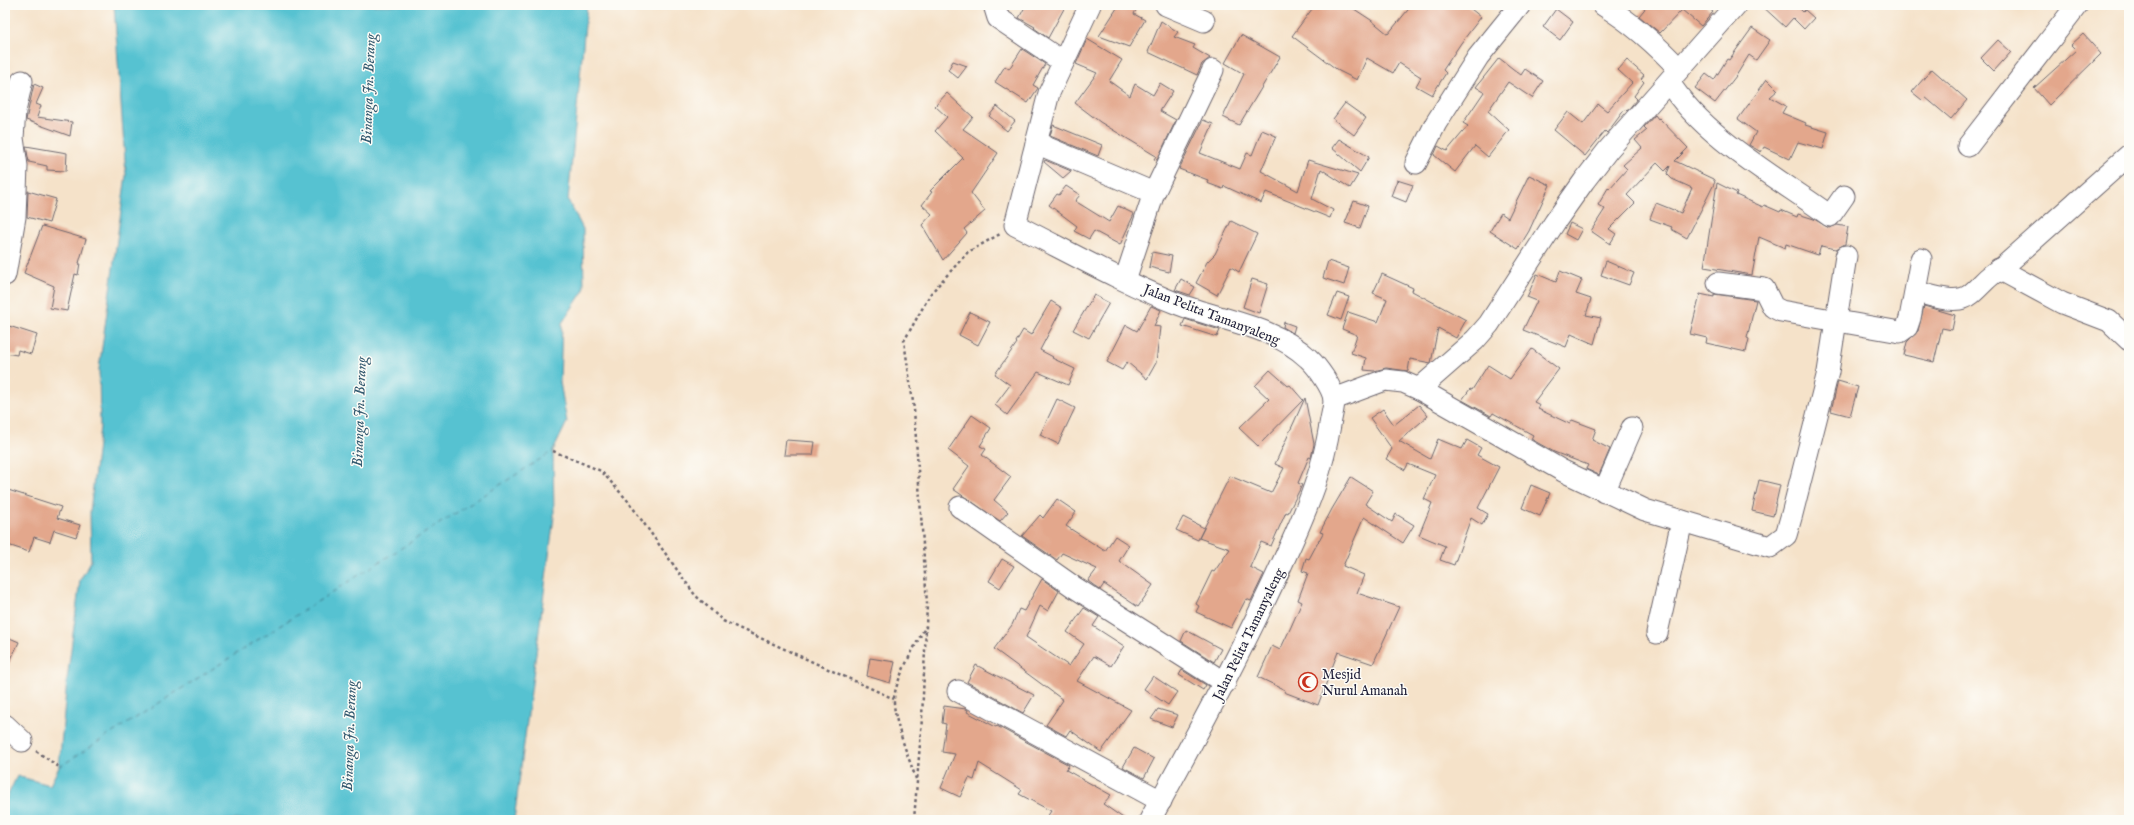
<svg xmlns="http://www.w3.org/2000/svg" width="2134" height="825" viewBox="0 0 2134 825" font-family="'IM FELL English',serif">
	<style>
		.water { fill: #56c2d1; stroke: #3c7286 }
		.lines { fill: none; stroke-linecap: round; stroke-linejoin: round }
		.ferry { stroke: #345a70; stroke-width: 1; stroke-dasharray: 5 4; stroke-linecap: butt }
		.building { fill: #e3a78c }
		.minor-casing { stroke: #6c656d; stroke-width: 23 }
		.path { stroke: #6c656d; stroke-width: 2.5; stroke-dasharray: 3 3; stroke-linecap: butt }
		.minor { stroke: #fff; stroke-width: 21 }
		.labels { text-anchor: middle; stroke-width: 3; stroke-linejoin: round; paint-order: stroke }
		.street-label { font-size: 14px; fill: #22223b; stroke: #fdfcf7 }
		.poi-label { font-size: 14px; fill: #22223b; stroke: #fdfcf7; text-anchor: start }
		.water-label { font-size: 15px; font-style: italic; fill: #345a70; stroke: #fdfcf7 }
	</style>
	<rect width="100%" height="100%" fill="#fdfcf7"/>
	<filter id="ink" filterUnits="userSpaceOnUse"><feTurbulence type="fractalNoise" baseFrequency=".025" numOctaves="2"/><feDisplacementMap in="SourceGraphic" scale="8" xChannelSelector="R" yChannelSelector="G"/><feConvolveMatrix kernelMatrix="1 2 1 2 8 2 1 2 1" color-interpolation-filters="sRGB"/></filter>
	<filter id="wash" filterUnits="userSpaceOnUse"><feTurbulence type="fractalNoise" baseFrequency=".012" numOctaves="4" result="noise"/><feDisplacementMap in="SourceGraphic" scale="16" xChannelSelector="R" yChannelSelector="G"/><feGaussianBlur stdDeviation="0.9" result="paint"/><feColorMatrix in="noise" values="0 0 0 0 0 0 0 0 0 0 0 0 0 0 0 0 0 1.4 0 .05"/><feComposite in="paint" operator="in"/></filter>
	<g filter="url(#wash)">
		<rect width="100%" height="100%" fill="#f5e2c9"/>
		<path class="water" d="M114,5H587L568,200L583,229L584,290L562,323L560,382L567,422L553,451L554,517L514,820H5V801L17,776L50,785L59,767L67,680L80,580L91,561L90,512L100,427L99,369L126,175Z"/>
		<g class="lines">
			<path class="ferry" d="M59,767L553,451"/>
		</g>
		<g id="blocks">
			<g class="building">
				<path d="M1026,5H1066L1048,38L1034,28L1035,27L1019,18Z"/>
				<path d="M1119,5H1128L1136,10L1134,14L1145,20L1129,47L1099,36Z"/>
				<path d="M1315,5H1348L1371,20L1388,34L1412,5H1466L1481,17L1461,43L1443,70L1446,73L1432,95L1416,86L1421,77L1399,63L1393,73L1367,58L1357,80L1339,71L1292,36Z"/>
				<path d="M1648,5H1705L1713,12L1701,26L1682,10L1660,33L1639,16Z"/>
				<path d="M1761,5H1804L1800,9L1803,12L1805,10L1814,18L1804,29L1793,18L1785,27Z"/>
				<path d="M1556,9L1573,22L1560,40L1543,27Z"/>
				<path d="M1161,21L1178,32L1174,37L1195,45L1193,48L1210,58L1202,64L1197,75L1148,52Z"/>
				<path d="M1752,28L1770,40L1756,60L1749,55L1736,76L1715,103L1695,88L1706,74L1714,80L1727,59L1729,60Z"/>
				<path d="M2083,34L2101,54L2049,105L2034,88L2076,50L2071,45Z"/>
				<path d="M1241,35L1280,57L1239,125L1223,117L1244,74L1225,63Z"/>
				<path d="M1087,39L1122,60L1109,81L1130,96L1135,84L1153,95L1160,83L1173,91L1160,111L1176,120L1157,160L1154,159L1156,156L1100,122L1075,103L1097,73L1076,64Z"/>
				<path d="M1998,40L2011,52L1994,71L1981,58Z"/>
				<path d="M1022,49L1045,64L1033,85L1038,88L1028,103L995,82L1005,66L1009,69Z"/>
				<path d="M1499,58L1521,75L1525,69L1543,81L1532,98L1508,82L1488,111L1509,130L1488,157L1475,146L1455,172L1434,155L1438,146L1447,151L1468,126L1463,123L1484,92L1476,87Z"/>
				<path d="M1627,60L1644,75L1641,79L1644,82L1634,96L1637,99L1627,111L1625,109L1607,133L1605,131L1585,156L1554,130L1568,112L1583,124L1598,104L1607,111L1632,83L1618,70Z"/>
				<path d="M953,61L967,66L958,78L948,70Z"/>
				<path d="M1932,69L1967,100L1951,119L1925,97L1922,100L1912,92Z"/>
				<path d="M1767,79L1778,90L1770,97L1786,106L1782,113L1806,123L1805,125L1828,132L1823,149L1798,142L1790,159L1764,147L1761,152L1749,145L1756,132L1738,119Z"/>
				<path d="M34,84L43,88L36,104L41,106L37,117L72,122L70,136L26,120Z"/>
				<path d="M947,93L973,117L963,129L998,153L971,193L985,211L964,229L967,233L943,260L922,225L932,214L922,205L932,192L930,191L963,158L935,131L947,117L935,106Z"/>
				<path d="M1345,103L1366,118L1354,135L1333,119Z"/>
				<path d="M997,106L1015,121L1007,131L989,116Z"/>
				<path d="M1655,115L1658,119L1659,118L1688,148L1675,161L1713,179L1715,182L1687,238L1671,229L1672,227L1650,219L1656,203L1681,213L1692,188L1672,179L1667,174L1670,166L1665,171L1657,163L1627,195L1635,203L1609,229L1616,234L1610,244L1591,231L1605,209L1598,205L1608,188L1609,189L1627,169L1623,165L1642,148L1635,140L1647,130L1644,127Z"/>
				<path d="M1203,120L1213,124L1200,153L1240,169L1247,153L1252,155L1262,130L1276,136L1261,171L1298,191L1308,160L1358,175L1350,188L1321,169L1312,199L1333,210L1330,218L1266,192L1261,203L1224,186L1223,189L1207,183L1208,180L1179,169Z"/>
				<path d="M1053,125L1102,145L1098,156L1050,136Z"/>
				<path d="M1339,139L1369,157L1360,172L1332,148Z"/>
				<path d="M26,146L67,153L66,171L47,170V166L29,162Z"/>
				<path d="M1045,160L1071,171L1063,178L1044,162Z"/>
				<path d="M1529,175L1550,185L1529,231L1518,249L1490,231L1501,213L1508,218Z"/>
				<path d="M1397,180L1413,185L1406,202L1391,196Z"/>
				<path d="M1717,183L1737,193L1736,195L1763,207L1764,205L1780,212L1781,210L1797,217L1798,214L1814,219L1829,228L1837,225L1848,227L1845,244L1836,249L1821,246L1818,255L1786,244L1785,248L1759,237L1752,275L1704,267Z"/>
				<path d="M1066,186L1080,195L1075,201L1109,222L1118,206L1134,214L1120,245L1094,231L1089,239L1074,231L1077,226L1049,205L1057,194L1059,195Z"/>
				<path d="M28,191L56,199L49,223L27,217Z"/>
				<path d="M1354,201L1368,206L1360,228L1345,223Z"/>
				<path d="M1231,221L1257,234L1239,272L1231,267L1217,295L1196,283L1207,262L1215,254Z"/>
				<path d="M1570,223L1582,229L1576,240L1565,234Z"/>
				<path d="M42,226L86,239L79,263H80L78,275L75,274L67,311L50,308L54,286L24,273Z"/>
				<path d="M1152,252L1172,256L1169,272L1149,267Z"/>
				<path d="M1328,261L1349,268L1344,285L1323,278Z"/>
				<path d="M1606,261L1634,273L1629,285L1601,275Z"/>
				<path d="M1560,271L1582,280L1576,294L1591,299L1586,315L1601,318L1594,344L1571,334L1566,347L1523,330L1537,301L1527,297L1537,274L1556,282Z"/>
				<path d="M1382,274L1413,288L1412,291L1466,320L1456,338L1438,328L1431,363L1410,359L1408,371L1386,368L1374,371L1364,370L1366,358L1351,353L1357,335L1342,329L1348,312L1378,322L1387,299L1373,293Z"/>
				<path d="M1181,279L1195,287L1190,295L1175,290Z"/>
				<path d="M1252,279L1268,284L1259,313L1243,307Z"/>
				<path d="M1337,293L1349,297L1341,320L1328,315Z"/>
				<path d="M1700,294L1714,297V294L1756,300L1747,338L1749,339L1746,352L1706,343L1707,338L1690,334Z"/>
				<path d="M1094,295L1109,303L1089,338L1073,330Z"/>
				<path d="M1051,301L1062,308L1040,350L1053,357L1052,358L1075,369L1068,385L1038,372L1007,415L995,405L1010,385L995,374L1017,343L1016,342L1023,330L1031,335Z"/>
				<path d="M1151,306L1161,310L1154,326L1160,327L1156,363L1147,379L1127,362L1122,370L1107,362L1126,325L1137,331Z"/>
				<path d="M1924,306L1955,315L1952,330L1942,328L1934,362L1904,355L1907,342L1918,331Z"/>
				<path d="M970,312L990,322L978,345L959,335Z"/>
				<path d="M1185,319L1191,321L1220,330L1217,337L1182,326Z"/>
				<path d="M1284,322L1295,326L1293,333L1283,327Z"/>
				<path d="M9,326L37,335L31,354L18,350L17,355L5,353Z"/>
				<path d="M1532,349L1559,369L1534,402L1540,405L1538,409L1570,424L1572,420L1596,429L1592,440L1610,449L1599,475L1586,469L1588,465L1554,452L1531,439L1533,435L1493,413L1491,416L1462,400L1470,389L1472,390L1488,365L1510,379Z"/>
				<path d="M1270,370L1288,386L1290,385L1303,400L1258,446L1239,428L1269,399L1255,386Z"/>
				<path d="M1838,381L1858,387L1850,416L1831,411Z"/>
				<path d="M1305,398L1314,444L1311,458L1309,457L1298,483L1302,485L1288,513L1286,512L1271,546L1261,542L1250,567L1264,574L1251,601L1246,599L1231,628L1196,612L1199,606L1196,604L1212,571L1214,572L1230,549L1199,538L1230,476L1271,493L1284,468L1275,464Z"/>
				<path d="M1057,399L1075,408L1058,444L1040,435Z"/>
				<path d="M1419,405L1428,416L1399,441L1430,459L1438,439L1462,449L1467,440L1481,448L1477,455L1499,467L1478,508L1488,514L1482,525L1471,518L1454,565L1440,560L1445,546L1419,535L1432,503L1424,499L1435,475L1408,464L1405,470L1386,459L1392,449L1370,418L1383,409L1394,425Z"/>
				<path d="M972,415L991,428L980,446L986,449L982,455L1011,477L994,500L1008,512L1000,521L953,489L969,466L948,450Z"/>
				<path d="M786,440L815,442L813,455H784Z"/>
				<path d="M1351,477L1373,491L1365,504L1392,522L1396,514L1414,525L1403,543L1364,517L1343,566L1364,575L1357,593L1399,607L1373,664L1338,652L1318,705L1284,692L1285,690L1258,677L1272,646L1280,650L1290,629L1302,602L1298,600L1308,573L1302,571L1306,558L1309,559L1323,533L1320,532L1332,509Z"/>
				<path d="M1759,480L1780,485L1773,516L1752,511Z"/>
				<path d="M1531,485L1550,493L1540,516L1522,508Z"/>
				<path d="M5,489L61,507L57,518L80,525L76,537L54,530L50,542L34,537L29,552L5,544Z"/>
				<path d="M1057,499L1076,512L1066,526L1105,551L1115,536L1129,545L1119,561L1153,585L1138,607L1104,584L1100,590L1088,581L1097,569L1062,553L1057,560L1022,536L1040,515L1043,518Z"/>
				<path d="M1183,517L1204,528L1198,540L1176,530Z"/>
				<path d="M1002,559L1014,566L1000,588L989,581Z"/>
				<path d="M1042,579L1059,591L1048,611L1040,606L1026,637L1069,666L1084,644L1067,632L1084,608L1099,617L1093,626L1124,646L1111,666L1094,656L1077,681L1131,710L1101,752L1070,730L1066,736L1046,725L1063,700L994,649L1012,625L1019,609L1024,611Z"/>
				<path d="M1186,630L1221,649L1214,662L1181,641Z"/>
				<path d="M5,636L19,642L5,672Z"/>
				<path d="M870,658L895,662L890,683L867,676Z"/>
				<path d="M976,665L1034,695L1023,713L967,682Z"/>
				<path d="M1182,670L1206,685L1203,690L1179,675Z"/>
				<path d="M1153,676L1177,692L1168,705L1144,689Z"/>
				<path d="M944,706L966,709L968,710L967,712L996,727L997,726L1069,765L1066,770L1111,795L1103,804L1126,820H1045L1051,811L1019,794L1022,790L979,763L974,780L969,778L960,797L941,788L955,754L942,752L946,724L942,723Z"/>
				<path d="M1158,709L1178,715L1172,727L1151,719Z"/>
				<path d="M1134,748L1154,759L1144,778L1123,767Z"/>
			</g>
		</g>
	</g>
	<g filter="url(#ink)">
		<use href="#blocks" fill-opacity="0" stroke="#6c656d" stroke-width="1"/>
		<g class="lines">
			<defs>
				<g id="minor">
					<path d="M994,5L998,18L1063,62"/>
					<path d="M1090,5L1049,93L1015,225C1069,252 1122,282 1178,304C1220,320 1274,326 1308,358C1317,366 1333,388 1334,400C1334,408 1331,417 1330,425C1323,469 1309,504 1291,544C1249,638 1200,729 1150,820"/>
					<path d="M1166,5L1204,21"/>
					<path d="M1603,5C1632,23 1656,44 1679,69"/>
					<path d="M1669,82C1703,137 1778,178 1830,216L1844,196"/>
					<path d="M1036,143L1154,193"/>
					<path d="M1968,146L2077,5"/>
					<path d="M1416,163L1436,123L1478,57L1520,5"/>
					<path d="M1999,269L2062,303L2109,321L2129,340"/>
					<path d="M5,275L15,217L17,166L13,138L15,111L22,81"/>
					<path d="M1125,280L1154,193L1213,70"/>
					<path d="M1718,283L1764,289L1773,307L1781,311L1900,332L1907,327L1910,318L1921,259"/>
					<path d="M1916,292C1932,295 1957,306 1971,294C1983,284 1988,275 2002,268L2129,155"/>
					<path d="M1419,389L1563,471L1645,510L1770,547L1786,535L1792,514L1828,372L1846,256"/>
					<path d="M1334,399L1385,380L1403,382L1419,389L1475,340L1489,324L1555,222L1584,181L1608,150L1736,5"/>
					<path d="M1604,492L1632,428"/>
					<path d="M960,507L1074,587L1225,683"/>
					<path d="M1657,633L1682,521"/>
					<path d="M958,691L1161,801"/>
					<path d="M5,725L22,741"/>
				</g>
			</defs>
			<use href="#minor" class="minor-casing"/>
			<g class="path">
				<path d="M553,451L601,471L628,501L695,595L723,621L894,699"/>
				<path d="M36,751L59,767"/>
				<path d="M916,779C909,758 893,720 894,699C895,680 916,644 926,626"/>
				<path d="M914,820L922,718L927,604L914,409L904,341L931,293L968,252L1000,234"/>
			</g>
			<use href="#minor" class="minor"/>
		</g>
	</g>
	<defs>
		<symbol id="mosque-ring" viewBox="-11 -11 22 22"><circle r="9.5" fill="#fdfcf7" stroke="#c8321e" stroke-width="1.5"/><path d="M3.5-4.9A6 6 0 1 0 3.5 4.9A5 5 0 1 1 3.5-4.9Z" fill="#c8321e"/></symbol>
	</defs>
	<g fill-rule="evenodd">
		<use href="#mosque-ring" x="1297" y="671" width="22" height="22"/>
	</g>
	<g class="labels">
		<g class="street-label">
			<text transform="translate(1212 314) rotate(21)" y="5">Jalan Pelita Tamanyaleng</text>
			<text transform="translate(1248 634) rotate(-64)" y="5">Jalan Pelita Tamanyaleng</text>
		</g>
		<g class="poi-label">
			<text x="1322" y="679">Mesjid<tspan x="1322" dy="16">Nurul Amanah</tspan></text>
		</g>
		<g class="water-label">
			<text transform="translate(368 89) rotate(-88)" y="5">Binanga Jn. Berang</text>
			<text transform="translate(359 412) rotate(-88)" y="5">Binanga Jn. Berang</text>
			<text transform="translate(349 736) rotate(-88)" y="5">Binanga Jn. Berang</text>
		</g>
	</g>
	<rect width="2134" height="825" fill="none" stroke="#fdfcf7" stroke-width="20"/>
</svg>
